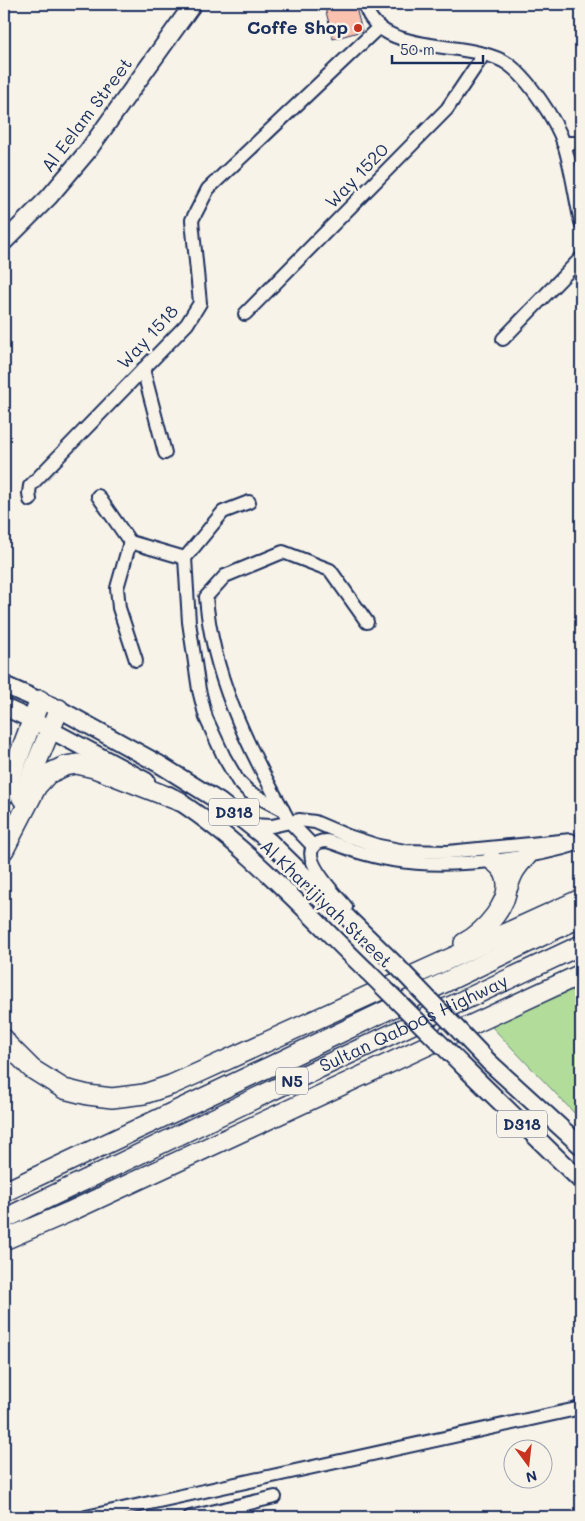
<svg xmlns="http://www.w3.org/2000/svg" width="585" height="1521" viewBox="0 0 585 1521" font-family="Mali,sans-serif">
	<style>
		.green { fill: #b2dc99; stroke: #66867c }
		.building { fill: #fac1af; stroke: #1b2f5e }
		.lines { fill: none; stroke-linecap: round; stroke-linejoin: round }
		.minor-casing { stroke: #1b2f5e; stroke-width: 16 }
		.major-casing { stroke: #1b2f5e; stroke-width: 20 }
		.highway-casing { stroke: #1b2f5e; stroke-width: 22 }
		.minor { stroke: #f7f3e8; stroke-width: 12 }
		.major { stroke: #f7f3e8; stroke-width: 16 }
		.highway { stroke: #f7f3e8; stroke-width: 19 }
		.major-bridge-casing { stroke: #1b2f5e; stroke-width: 20; stroke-linecap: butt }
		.major-bridge { stroke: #f7f3e8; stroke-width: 16 }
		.poi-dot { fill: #c8321e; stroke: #f7f3e8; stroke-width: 2 }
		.labels { text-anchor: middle; stroke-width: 5; stroke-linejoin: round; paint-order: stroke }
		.shield { fill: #f7f3e8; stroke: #5d6a87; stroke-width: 1 }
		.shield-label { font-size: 16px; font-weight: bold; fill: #1b2f5e }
		.poi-label { font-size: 18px; font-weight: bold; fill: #1b2f5e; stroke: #f7f3e8; text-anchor: end }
		.street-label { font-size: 18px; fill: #1b2f5e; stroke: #f7f3e8 }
	</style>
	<rect width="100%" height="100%" fill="#f7f3e8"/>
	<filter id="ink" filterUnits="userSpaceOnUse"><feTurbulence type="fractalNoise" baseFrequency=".02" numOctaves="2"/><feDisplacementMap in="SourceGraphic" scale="10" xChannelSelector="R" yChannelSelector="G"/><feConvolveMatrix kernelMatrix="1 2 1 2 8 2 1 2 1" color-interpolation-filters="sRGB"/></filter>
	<g filter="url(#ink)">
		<path class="green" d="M581,983V1120L490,1025Z"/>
		<path class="building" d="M324,4H355L362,31L333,39Z"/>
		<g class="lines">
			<defs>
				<g id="minor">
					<path d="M365,4C377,58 470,38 508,64C528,78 556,120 564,144C572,169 575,196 581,222"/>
					<path d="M563,143H581"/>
					<path d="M245,314L447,109L484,54"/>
					<path d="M503,339L581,258"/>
					<path d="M143,369L165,453"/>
					<path d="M98,496L130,542L185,558"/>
					<path d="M30,500L29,493L30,486L187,324L200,303L192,220L208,189L379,27"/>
					<path d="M249,502L223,512L185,558L189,622L199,690L206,718L224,757L238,781L249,792L283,810L289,821L313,846"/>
					<path d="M130,542L117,588L119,608L136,660"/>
					<path d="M283,810C246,744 212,673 206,597L225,576L283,552L330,570L367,622"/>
					<path d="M250,825L272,826L299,820L315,822L348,836L379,846L405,851L448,852L571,840"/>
					<path d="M346,907C336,895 303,862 313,847C316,842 322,841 327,841C335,843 344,847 352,850C365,854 379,858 393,860C448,869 528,860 581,843"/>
					<path d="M86,1517L581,1408"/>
					<path d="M190,1517L275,1497"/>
				</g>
				<g id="major">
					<path d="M4,242L49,197L87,152L193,4"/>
					<path d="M4,685L59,709L159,764L220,802L269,841L397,966"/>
					<path d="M4,707L32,720L146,781"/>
					<path d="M169,795C241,839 306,912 367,971"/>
					<path d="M489,1062L581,1146"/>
					<path d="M463,1066L581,1181"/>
				</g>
				<g id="highway">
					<path d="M4,795L40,700"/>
					<path d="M22,798L59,709"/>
					<path d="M4,850L37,786L48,774L65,766L77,764L94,768L179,801"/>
					<path d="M508,887C512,874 516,866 527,856"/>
					<path d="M464,943C483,933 513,902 506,878C504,869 498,865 492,860"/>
					<path d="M4,1039L7,1044L32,1069L64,1089L88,1095L112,1098L144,1094L171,1085L198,1073L581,899"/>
					<path d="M4,1192L271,1066L581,917"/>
					<path id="s1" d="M4,1219L279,1087L581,945"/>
					<path d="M4,1240L69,1212L581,974"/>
				</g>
			</defs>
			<use href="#minor" class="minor-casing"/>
			<use href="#major" class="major-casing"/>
			<use href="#highway" class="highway-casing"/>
			<use href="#minor" class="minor"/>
			<use href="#major" class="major"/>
			<use href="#highway" class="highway"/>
			<defs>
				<g id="major-bridge">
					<path d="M397,966L489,1062"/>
					<path d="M367,971L463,1066"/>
				</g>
			</defs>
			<use href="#major-bridge" class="major-bridge-casing"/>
			<use href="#major-bridge" class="major-bridge"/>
		</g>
	</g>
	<circle class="poi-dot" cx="358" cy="28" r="5"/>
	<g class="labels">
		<g class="shield">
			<rect x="209" y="798.5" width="50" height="27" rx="4"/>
			<rect x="276" y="1067.5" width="32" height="27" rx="4"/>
			<rect x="497" y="1110.5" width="50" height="27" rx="4"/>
		</g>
		<g class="shield-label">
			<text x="234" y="818">D318</text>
			<text x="292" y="1087">N5</text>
			<text x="522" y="1130">D318</text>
		</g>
		<g class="poi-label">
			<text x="348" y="34">Coffe Shop</text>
		</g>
		<g class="street-label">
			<text transform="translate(87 115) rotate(-53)" y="6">Al Eelam Street</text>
			<text transform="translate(357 176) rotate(-46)" y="6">Way 1520</text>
			<text transform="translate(148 337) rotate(-47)" y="6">Way 1518</text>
			<text transform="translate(326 904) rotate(44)" y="6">Al Kharijiyah Street</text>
			<text dy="6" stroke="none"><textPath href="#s1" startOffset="454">Sultan Qaboos Highway</textPath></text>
		</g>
	</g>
	<rect width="585" height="1521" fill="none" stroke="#f7f3e8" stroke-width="20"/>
	<rect x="10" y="10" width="565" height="1501" fill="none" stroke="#1b2f5e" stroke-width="2" filter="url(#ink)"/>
	<g transform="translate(528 1464) rotate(165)"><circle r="24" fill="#f7f3e8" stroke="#9fa5b1"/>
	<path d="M0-4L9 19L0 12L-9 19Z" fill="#c8321e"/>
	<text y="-8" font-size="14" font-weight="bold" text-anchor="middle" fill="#1b2f5e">N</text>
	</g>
	<path d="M392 55v8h91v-8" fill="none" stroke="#1b2f5e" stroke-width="2.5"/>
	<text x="400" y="55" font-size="15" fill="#1b2f5e" stroke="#f7f3e8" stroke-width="4" paint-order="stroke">50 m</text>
</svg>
